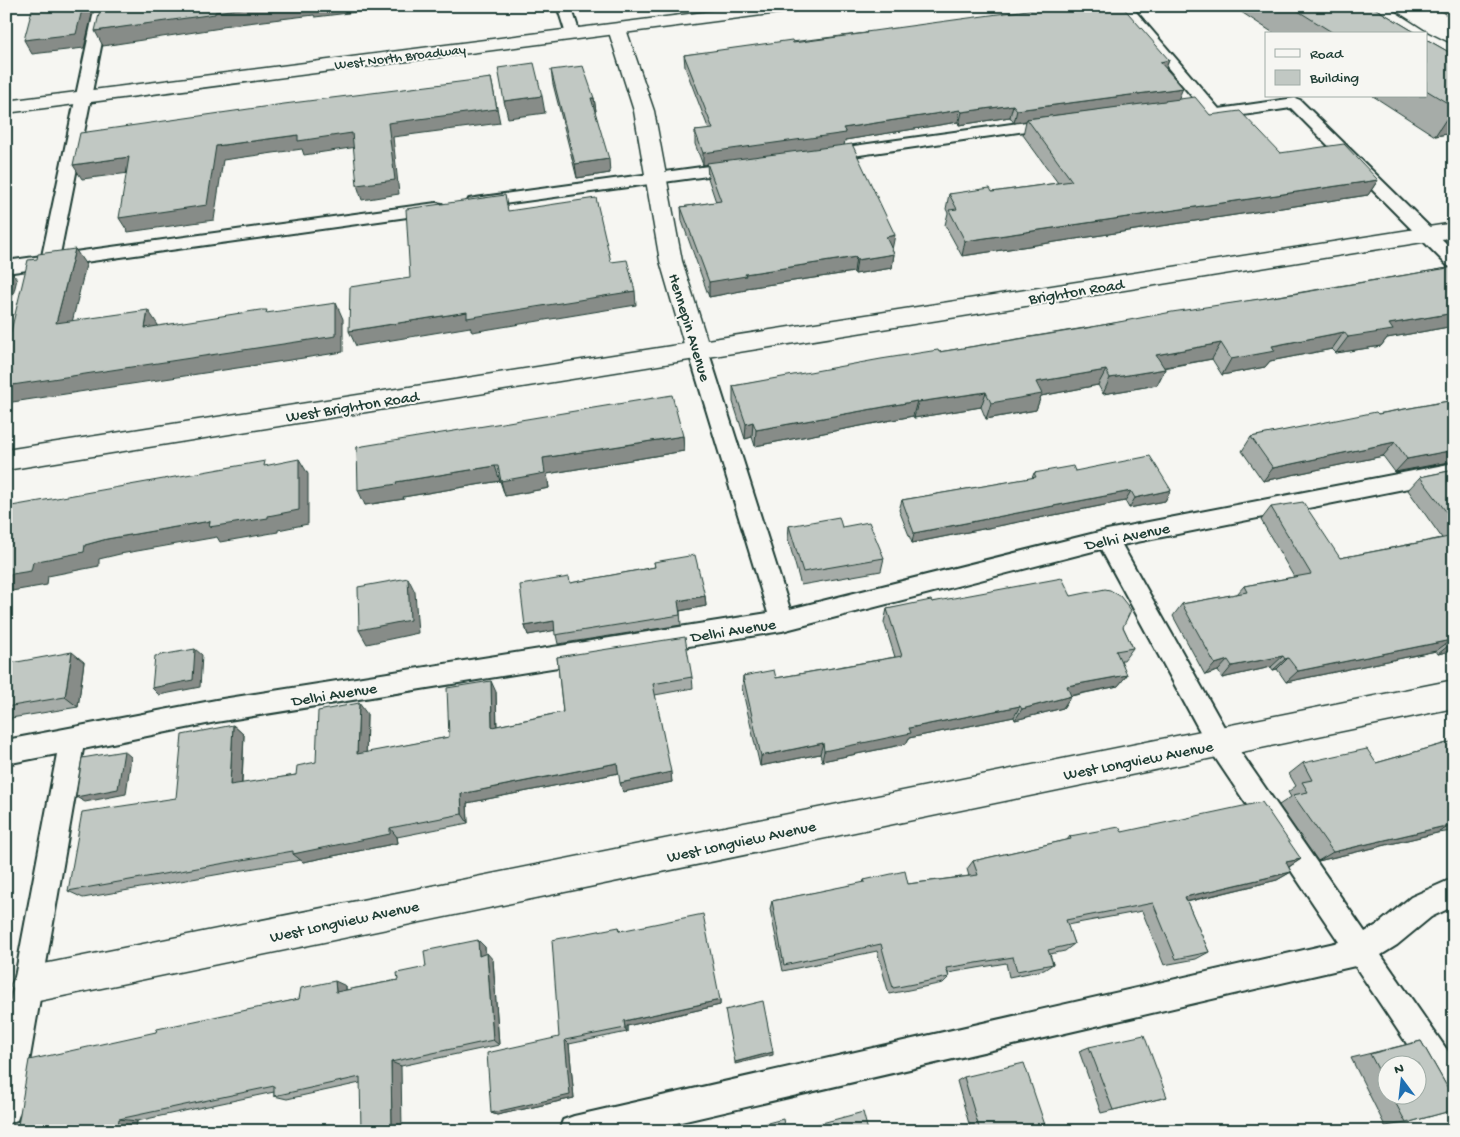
<svg xmlns="http://www.w3.org/2000/svg" width="1460" height="1137" viewBox="0 0 1460 1137" font-family="'Gochi Hand',sans-serif">
	<style>
		.lines { fill: none; stroke-linecap: round; stroke-linejoin: round }
		.service-casing { stroke: #1f3d34; stroke-width: 4 }
		.minor-casing { stroke: #1f3d34; stroke-width: 3 }
		.secondary-casing { stroke: #1f3d34; stroke-width: 3 }
		.primary-casing { stroke: #1f3d34; stroke-width: 3 }
		.service { fill: #f6f6f2; fill-rule: evenodd }
		.minor { fill: #f6f6f2; fill-rule: evenodd }
		.secondary { fill: #f6f6f2; fill-rule: evenodd }
		.primary { fill: #f6f6f2; fill-rule: evenodd }
		.wall { fill: #a6aca8; stroke: #1f3d34; fill-rule: evenodd }
		.shaded-wall { fill: #878c88; stroke: #1f3d34 }
		.building { fill: #c1c8c3; stroke: #1f3d34 }
		.labels { text-anchor: middle; stroke-width: 4; stroke-linejoin: round; paint-order: stroke }
		.far-street-label { font-size: 14px; fill: #1f3d34; stroke: #f6f6f2 }
		.street-label { font-size: 16px; fill: #1f3d34; stroke: #f6f6f2 }
	</style>
	<rect width="100%" height="100%" fill="#f6f6f2"/>
	<filter id="ink" filterUnits="userSpaceOnUse"><feTurbulence type="fractalNoise" baseFrequency=".02" numOctaves="2"/><feDisplacementMap in="SourceGraphic" scale="10" xChannelSelector="R" yChannelSelector="G"/><feConvolveMatrix kernelMatrix="1 2 1 2 8 2 1 2 1" color-interpolation-filters="sRGB"/></filter>
	<g filter="url(#ink)">
		<g class="lines">
			<defs>
				<g id="service">
					<path d="M95,6H109L60,254L436,203L442,204L445,208L442,212L436,213L6,273V261L42,256Z"/>
					<path d="M557,6H571L580,34L578,37H568L566,34Z"/>
					<path d="M1116,6H1131L1219,109L1295,98L1300,100L1454,251V268L1448,266L1291,108L1215,119L1209,117L1202,108L1171,112L1166,110L1163,107L1166,104L1195,100Z"/>
					<path d="M1055,118L1061,120L1063,123L1061,126L825,160L819,158L817,155L819,152L825,150Z"/>
					<path d="M738,162L744,163L746,167L744,171L475,208L469,207L467,203L469,199L475,198Z"/>
					<path d="M698,343L705,345L708,350L790,609L1107,530L1454,463V479L1122,545L1228,734L1365,932L1377,925L1411,897L1454,878V906L1431,917L1397,945L1381,955L1454,1060V1102L1443,1098L1355,966L642,1131H559L563,1120L574,1116L1339,942L1210,750L1101,549L782,631L216,722L83,749L21,1109L17,1120L6,1124V1025L57,754L6,764V740L216,700L768,613L688,350L691,345Z"/>
				</g>
				<g id="minor">
					<path d="M617,24L623,25L626,29L654,111L682,261L707,340L1454,223V237L6,470V450L684,344L660,261L634,111L608,29L611,25Z"/>
					<path d="M1454,680V708L29,1003L17,997L11,985L17,973L29,967Z"/>
				</g>
				<path id="secondary" d="M752,6H802L800,10L794,11L6,113V101Z"/>
				<path id="primary" d="M1366,6H1386L1428,33L1454,46V59L1426,46V34H1407L1368,10Z"/>
			</defs>
			<use href="#service" class="service-casing"/>
			<use href="#minor" class="minor-casing"/>
			<use href="#secondary" class="secondary-casing"/>
			<use href="#primary" class="primary-casing"/>
			<use href="#service" class="service"/>
			<use href="#minor" class="minor"/>
			<use href="#secondary" class="secondary"/>
			<use href="#primary" class="primary"/>
		</g>
		<g class="wall">
			<path d="M1232,6H1371L1418,34H1275Z"/>
			<path d="M1431,6H1454V19Z"/>
			<path d="M866,32L1169,60L1166,68L1179,99L1210,115L1280,153L1378,180L1368,195L962,256L945,225L948,213L946,209L949,194L992,192L1058,183L1023,135L1026,121L1014,123L1010,117L959,125L958,122L845,140L844,145L894,254L892,268L855,274L854,272L746,288V290L709,297L682,221L681,207L716,202L708,178L707,164L703,165L695,144V131L709,130L685,67L684,55L866,33Z"/>
			<path d="M1426,39L1454,55V133L1435,136L1373,96H1426Z"/>
			<path d="M551,70L594,98L596,111L595,112L610,173L577,178L553,84Z"/>
			<path d="M1454,267V326L1387,338L1381,346L1336,353L1332,349L1270,361L1265,367L1222,375L1212,359L1164,368L1165,369L1157,385L1103,394L1098,385L1041,396L1036,410L986,419L981,407L914,418L913,416L755,446L752,437L745,439L733,402V386Z"/>
			<path d="M1454,400V461L1395,472L1383,456L1263,481L1242,451L1251,437Z"/>
			<path d="M683,436L684,451L547,474L549,488L505,496L500,481L403,497L404,499L365,505L357,447Z"/>
			<path d="M1454,470V650L1438,654L1436,651L1286,682L1277,669L1273,670L1271,667L1222,678L1218,671L1205,675L1173,616L1182,604L1237,594L1244,586L1294,577L1261,520L1271,507L1340,558L1442,538L1408,490L1420,477Z"/>
			<path d="M1075,471L1171,490L1165,501L1129,508L1125,501L912,543L899,510L902,500L1032,478L1034,473Z"/>
			<path d="M789,526L842,527L884,558L881,571L801,585L788,539Z"/>
			<path d="M654,562L705,596L706,606L680,611L681,625L558,644L555,630L528,635L525,626L571,583L655,567Z"/>
			<path d="M1071,596L1123,627L1133,648L1124,660H1121L1127,675L1118,686L1071,696L1063,708L1015,720L1014,717L909,738L906,744L822,761L820,754L760,766L742,688L743,676L776,678L895,657L884,622L887,609L932,602Z"/>
			<path d="M557,657L692,677L693,688L655,695L672,782L623,792L619,773L467,803L468,823L397,837L398,843L303,862L301,860L83,898L68,891L176,798L233,725L244,735L242,784L296,775L316,762L367,714L366,753L449,737L496,692L497,726L563,712Z"/>
			<path d="M84,662L78,707L11,718V720L6,721V664Z"/>
			<path d="M1454,741V831L1437,833L1318,861L1279,805L1291,797L1288,792L1296,786L1289,774L1303,763H1376Z"/>
			<path d="M1122,832L1301,859L1289,867L1291,872L1277,880L1187,902L1209,952L1196,959L1164,965L1142,911L1067,925L1074,944L1065,951L1050,954L1053,964L1044,970L1009,977L1006,963L948,973L949,977L943,983L889,994L877,951L783,971L770,909L772,901L863,883L864,880L908,884L969,876L967,869L973,861L1067,840L1070,836Z"/>
			<path d="M619,927L621,931L720,1000V1005L627,1026V1032L569,1044L574,1098L497,1115L491,1113L559,1037Z"/>
			<path d="M485,947V954L493,960L499,1045L401,1066L360,1083L287,1099L274,1096V1092L137,1121L136,1129L17,1131L156,1032L299,999L346,986V990L398,980L426,967Z"/>
			<path d="M1421,1041L1454,1099V1110L1406,1123L1385,1126L1351,1058ZM1388,1064H1418V1094H1388Z"/>
			<path d="M1089,1047L1167,1097L1101,1113L1079,1051Z"/>
			<path d="M964,1077L1047,1131H971L957,1081Z"/>
		</g>
		<g class="shaded-wall">
			<path d="M83,6H94L84,48L32,54L24,40Z"/>
			<path d="M261,6H407L315,17L314,15L222,26L221,28L103,46L95,31L215,12Z"/>
			<path d="M1169,60L1164,73L1160,62Z"/>
			<path d="M491,78L500,123L393,137L399,194L362,200L357,185L388,123Z"/>
			<path d="M1183,88L1178,100L1027,119L1026,121L1014,123L1017,110Z"/>
			<path d="M542,96L545,113L508,118L504,101Z"/>
			<path d="M591,98H594L596,111L593,112Z"/>
			<path d="M1013,105L1010,117L959,125L962,112Z"/>
			<path d="M1454,107V133L1435,136Z"/>
			<path d="M960,110L958,122L845,140L844,146L703,165V153L843,128Z"/>
			<path d="M352,133L357,147L304,155L302,149L223,160L214,220L128,232L119,218L216,146L298,135Z"/>
			<path d="M129,157L137,172L82,179L73,165Z"/>
			<path d="M609,159L610,173L577,178L575,164Z"/>
			<path d="M1378,180L1368,195L962,256L965,241Z"/>
			<path d="M895,235L892,250L883,251L886,237Z"/>
			<path d="M75,249L86,265L68,339L56,323Z"/>
			<path d="M894,254L892,268L855,274L857,260Z"/>
			<path d="M856,257L854,272L746,288V290L709,297V282L745,274Z"/>
			<path d="M6,265L17,279L6,324Z"/>
			<path d="M635,291L636,305L472,332L470,327L356,346L349,331L467,312Z"/>
			<path d="M336,303L343,319V352L6,403V386Z"/>
			<path d="M148,310L158,325L156,344L145,328Z"/>
			<path d="M1454,313V326L1387,338L1381,346L1336,353L1348,337L1389,324Z"/>
			<path d="M1344,332L1332,349L1270,361L1265,367L1222,375L1231,359L1272,346Z"/>
			<path d="M1221,343L1212,359L1148,370L1156,355Z"/>
			<path d="M1165,369L1157,385L1103,394L1110,378Z"/>
			<path d="M1106,370L1098,385L1041,396L1036,410L986,419L991,403L1036,382Z"/>
			<path d="M986,392L981,407L914,418L918,402Z"/>
			<path d="M917,401L913,416L755,446L756,430Z"/>
			<path d="M753,422L752,437L745,439L746,424Z"/>
			<path d="M683,436L684,451L547,474L549,488L505,496L501,481L543,458Z"/>
			<path d="M1395,442L1383,456L1263,481L1273,468Z"/>
			<path d="M1454,450V461L1395,472L1407,459Z"/>
			<path d="M299,459L308,474V524L278,530V532L220,542L217,537L120,554L99,559V566L48,576L47,585L6,592V575L33,562L85,545L107,539L210,521L268,516Z"/>
			<path d="M495,466L500,481L403,497L404,499L365,505L358,490L396,482Z"/>
			<path d="M1171,490L1165,501L1129,508L1135,498Z"/>
			<path d="M1131,491L1125,501L912,543L914,533Z"/>
			<path d="M408,578L415,592L418,633L367,644L359,630Z"/>
			<path d="M705,596L706,606L679,611L678,601Z"/>
			<path d="M554,621L557,630L528,635L525,626Z"/>
			<path d="M1451,640L1436,651L1286,682L1298,671Z"/>
			<path d="M1453,642H1454V650L1438,654Z"/>
			<path d="M195,649L202,655L200,687L159,695L152,688Z"/>
			<path d="M72,652L84,662L78,707L65,697Z"/>
			<path d="M1283,656L1271,667L1222,678L1232,666Z"/>
			<path d="M1288,658L1277,669L1273,670L1285,659Z"/>
			<path d="M1228,660L1218,671L1205,675L1215,664Z"/>
			<path d="M1127,675L1118,686L1059,698L1067,686Z"/>
			<path d="M491,681L496,692L497,737L492,727Z"/>
			<path d="M1071,696L1063,708L1015,720L1022,709Z"/>
			<path d="M359,703L367,714L366,764L357,754Z"/>
			<path d="M1020,706L1014,717L909,738L906,744L822,761L824,751L909,728Z"/>
			<path d="M6,715L11,718V720L6,721Z"/>
			<path d="M233,725L244,735L241,795L230,785Z"/>
			<path d="M823,743L820,754L760,766L761,756Z"/>
			<path d="M124,751L131,757L126,794L85,802L76,797Z"/>
			<path d="M617,763L619,773L467,803L468,823L462,814L461,794Z"/>
			<path d="M671,772L672,782L623,792L620,783Z"/>
			<path d="M1454,824L1437,833L1318,861L1333,852Z"/>
			<path d="M390,828L397,837L398,843L303,862L293,854Z"/>
			<path d="M1301,859L1287,868L1286,862Z"/>
			<path d="M1291,872L1277,880L1173,905L1185,897Z"/>
			<path d="M478,940L485,947L486,963L479,956Z"/>
			<path d="M487,953L493,960L499,1045L493,1040Z"/>
			<path d="M335,981L346,986V998L336,992Z"/>
			<path d="M720,1000V1005L627,1026V1032L625,1028L624,1021Z"/>
			<path d="M565,1040L569,1044L574,1098L497,1115L491,1113Z"/>
			<path d="M773,1052V1055L735,1064V1062Z"/>
			<path d="M391,1062L401,1066L402,1131H392Z"/>
			<path d="M119,1119L137,1121L136,1129L126,1131H99Z"/>
		</g>
		<g class="building">
			<path d="M33,6H83L76,34L24,40Z"/>
			<path d="M101,6H261L215,12V14L95,31Z"/>
			<path d="M1057,6H1122L1169,60L1160,62L1183,88L1017,110L1013,105L962,112L960,110L843,128L846,133L703,153L695,131L713,129L684,55L792,40L793,43L867,33L866,32Z"/>
			<path d="M1290,6H1371L1418,34H1335Z"/>
			<path d="M1426,39L1454,55V107L1426,90Z"/>
			<path d="M534,63L542,96L504,101L498,68Z"/>
			<path d="M583,66L594,98H591L609,159L575,164L551,70Z"/>
			<path d="M491,78L497,109L388,123L395,180L357,185L352,133L298,141V135L216,146L207,205L119,218L129,157L73,165L80,133L284,104Z"/>
			<path d="M1195,97L1210,115L1240,111L1280,153L1344,144L1378,180L965,241L949,210L957,209L949,194L990,188L992,192L1072,181L1027,119Z"/>
			<path d="M852,144L895,235L886,237L894,254L857,260L856,257L745,274L746,276L709,282L681,207L721,201L707,163Z"/>
			<path d="M505,195L508,211L596,198L611,262L627,260L635,291L467,318V312L349,331L350,287L410,278L406,209Z"/>
			<path d="M75,249L56,323L148,310L145,328L260,310H267L266,313L336,303V336L6,386V352L28,260L37,259L38,254Z"/>
			<path d="M1454,267V313L1389,324L1393,330L1348,337L1344,332L1272,346L1275,351L1231,359L1221,343L1156,355L1165,369L1110,378L1106,370L1036,382L1042,394L991,403L986,392L918,402L917,401L756,430L753,422L746,424L733,386L881,359L938,350L939,352L1087,328L1172,312L1293,294Z"/>
			<path d="M672,395L683,436L543,458L545,473L501,481L498,466H495L396,482L397,484L358,490L357,447Z"/>
			<path d="M1454,400V450L1407,459L1395,442L1273,468L1251,437L1376,412L1378,414Z"/>
			<path d="M1150,456L1171,490L1135,498L1131,491L914,533L902,500L1036,477L1034,473L1073,466L1075,471Z"/>
			<path d="M299,459V510L268,516V518L209,527L210,521L107,539L85,545L84,552L33,562L31,571L6,575V507L265,461L264,466Z"/>
			<path d="M1454,470V522L1420,477Z"/>
			<path d="M1303,502L1340,558L1454,536V642H1453L1451,640L1298,671L1288,658L1285,659L1283,656L1232,666L1228,660L1215,664L1182,604L1247,592L1244,586L1311,574L1271,507Z"/>
			<path d="M839,517L842,527L869,522L884,558L803,572L789,526Z"/>
			<path d="M695,555L705,596L678,601L680,615L555,635L554,621L525,626L520,585L569,577L570,583L655,567L654,562Z"/>
			<path d="M408,578L410,620L359,630L358,587Z"/>
			<path d="M1062,578L1071,596L1105,589L1110,590L1120,596L1131,610L1123,627L1133,648L1116,651L1127,675L1067,686L1071,696L1022,709L1020,706L909,728L911,733L824,751L823,743L761,756L743,676L774,670L776,678L902,656L887,609L931,600L932,602Z"/>
			<path d="M685,637L692,677L653,684L671,772L620,783L617,763L461,794L462,814L390,828V834L293,854V851L68,891L82,812L176,798L182,735L233,725L230,785L296,775L297,766L316,762L318,711L359,703L357,754L449,737L447,688L491,681L492,727L563,712L557,657Z"/>
			<path d="M195,649L193,680L152,688L155,656Z"/>
			<path d="M72,652L65,697L6,707V664Z"/>
			<path d="M1454,741V824L1333,852L1293,795L1308,792L1302,782L1312,780L1303,763L1367,749L1376,763Z"/>
			<path d="M124,751L118,789L76,797L82,758Z"/>
			<path d="M1262,802L1301,859L1286,862L1291,872L1185,897L1209,952L1176,959L1153,903L1066,920L1074,944L1048,950L1053,964L1017,971L1013,957L946,968L949,977L893,988L881,944L784,965L772,901L865,882L864,880L905,871L908,884L978,875L973,861L1071,839L1070,836L1119,827L1122,832Z"/>
			<path d="M703,914L720,1000L624,1021L625,1028L565,1040L570,1095L491,1113L487,1053L559,1037L552,940L619,927L620,931Z"/>
			<path d="M478,940L479,956L487,953L493,1040L391,1062L392,1131H361L360,1077L274,1096V1086L119,1119L118,1126L99,1131H17L29,1060L156,1032L157,1029L299,999L301,988L335,981L336,992L398,980L397,973L426,967L424,951Z"/>
			<path d="M763,1001L773,1052L735,1062L725,1010Z"/>
			<path d="M1144,1035L1167,1097L1113,1110L1089,1047Z"/>
			<path d="M1421,1041L1454,1099V1110L1406,1123L1391,1094H1418V1064H1388V1088L1370,1054Z"/>
			<path d="M1024,1063L1047,1131H980L964,1077Z"/>
			<path d="M863,1112L868,1131H792Z"/>
			<path d="M783,1119L785,1131H737Z"/>
		</g>
	</g>
	<g class="labels">
		<g class="far-street-label">
			<text transform="translate(400 56) rotate(-7)" y="5">West North Broadway</text>
		</g>
		<g class="street-label">
			<text transform="translate(1076 290) rotate(-9)" y="6">Brighton Road</text>
			<text transform="translate(691 327) rotate(73)" y="6">Hennepin Avenue</text>
			<text transform="translate(352 405) rotate(-9)" y="6">West Brighton Road</text>
			<text transform="translate(1127 535) rotate(-12)" y="6">Delhi Avenue</text>
			<text transform="translate(733 629) rotate(-9)" y="6">Delhi Avenue</text>
			<text transform="translate(334 693) rotate(-9)" y="6">Delhi Avenue</text>
			<text transform="translate(1138 759) rotate(-11)" y="6">West Longview Avenue</text>
			<text transform="translate(741 840) rotate(-12)" y="6">West Longview Avenue</text>
			<text transform="translate(344 920) rotate(-12)" y="6">West Longview Avenue</text>
		</g>
	</g>
	<rect width="1460" height="1137" fill="none" stroke="#f6f6f2" stroke-width="25"/>
	<rect x="12" y="12" width="1435" height="1112" fill="none" stroke="#1f3d34" stroke-width="2" filter="url(#ink)"/>
	<rect x="1265" y="32" width="162" height="65" fill="#f6f6f2" stroke="#a0aca6"/>
	<rect x="1275" y="49" width="25" height="8" fill="#f6f6f2" stroke="#a0aca6"/>
	<text x="1310" y="58" font-size="15" fill="#1f3d34">Road</text>
	<rect x="1275" y="70" width="25" height="15" fill="#c1c8c3" stroke="#a0aca6"/>
	<text x="1310" y="82" font-size="15" fill="#1f3d34">Building</text>
	<g transform="translate(1402 1080) rotate(345)"><circle r="24" fill="#f6f6f2" stroke="#a0aca6"/>
	<path d="M0-4L9 19L0 12L-9 19Z" fill="#1f6fb2"/>
	<text y="-8" font-size="14" font-weight="bold" text-anchor="middle" fill="#1f3d34">N</text>
	</g>
</svg>
